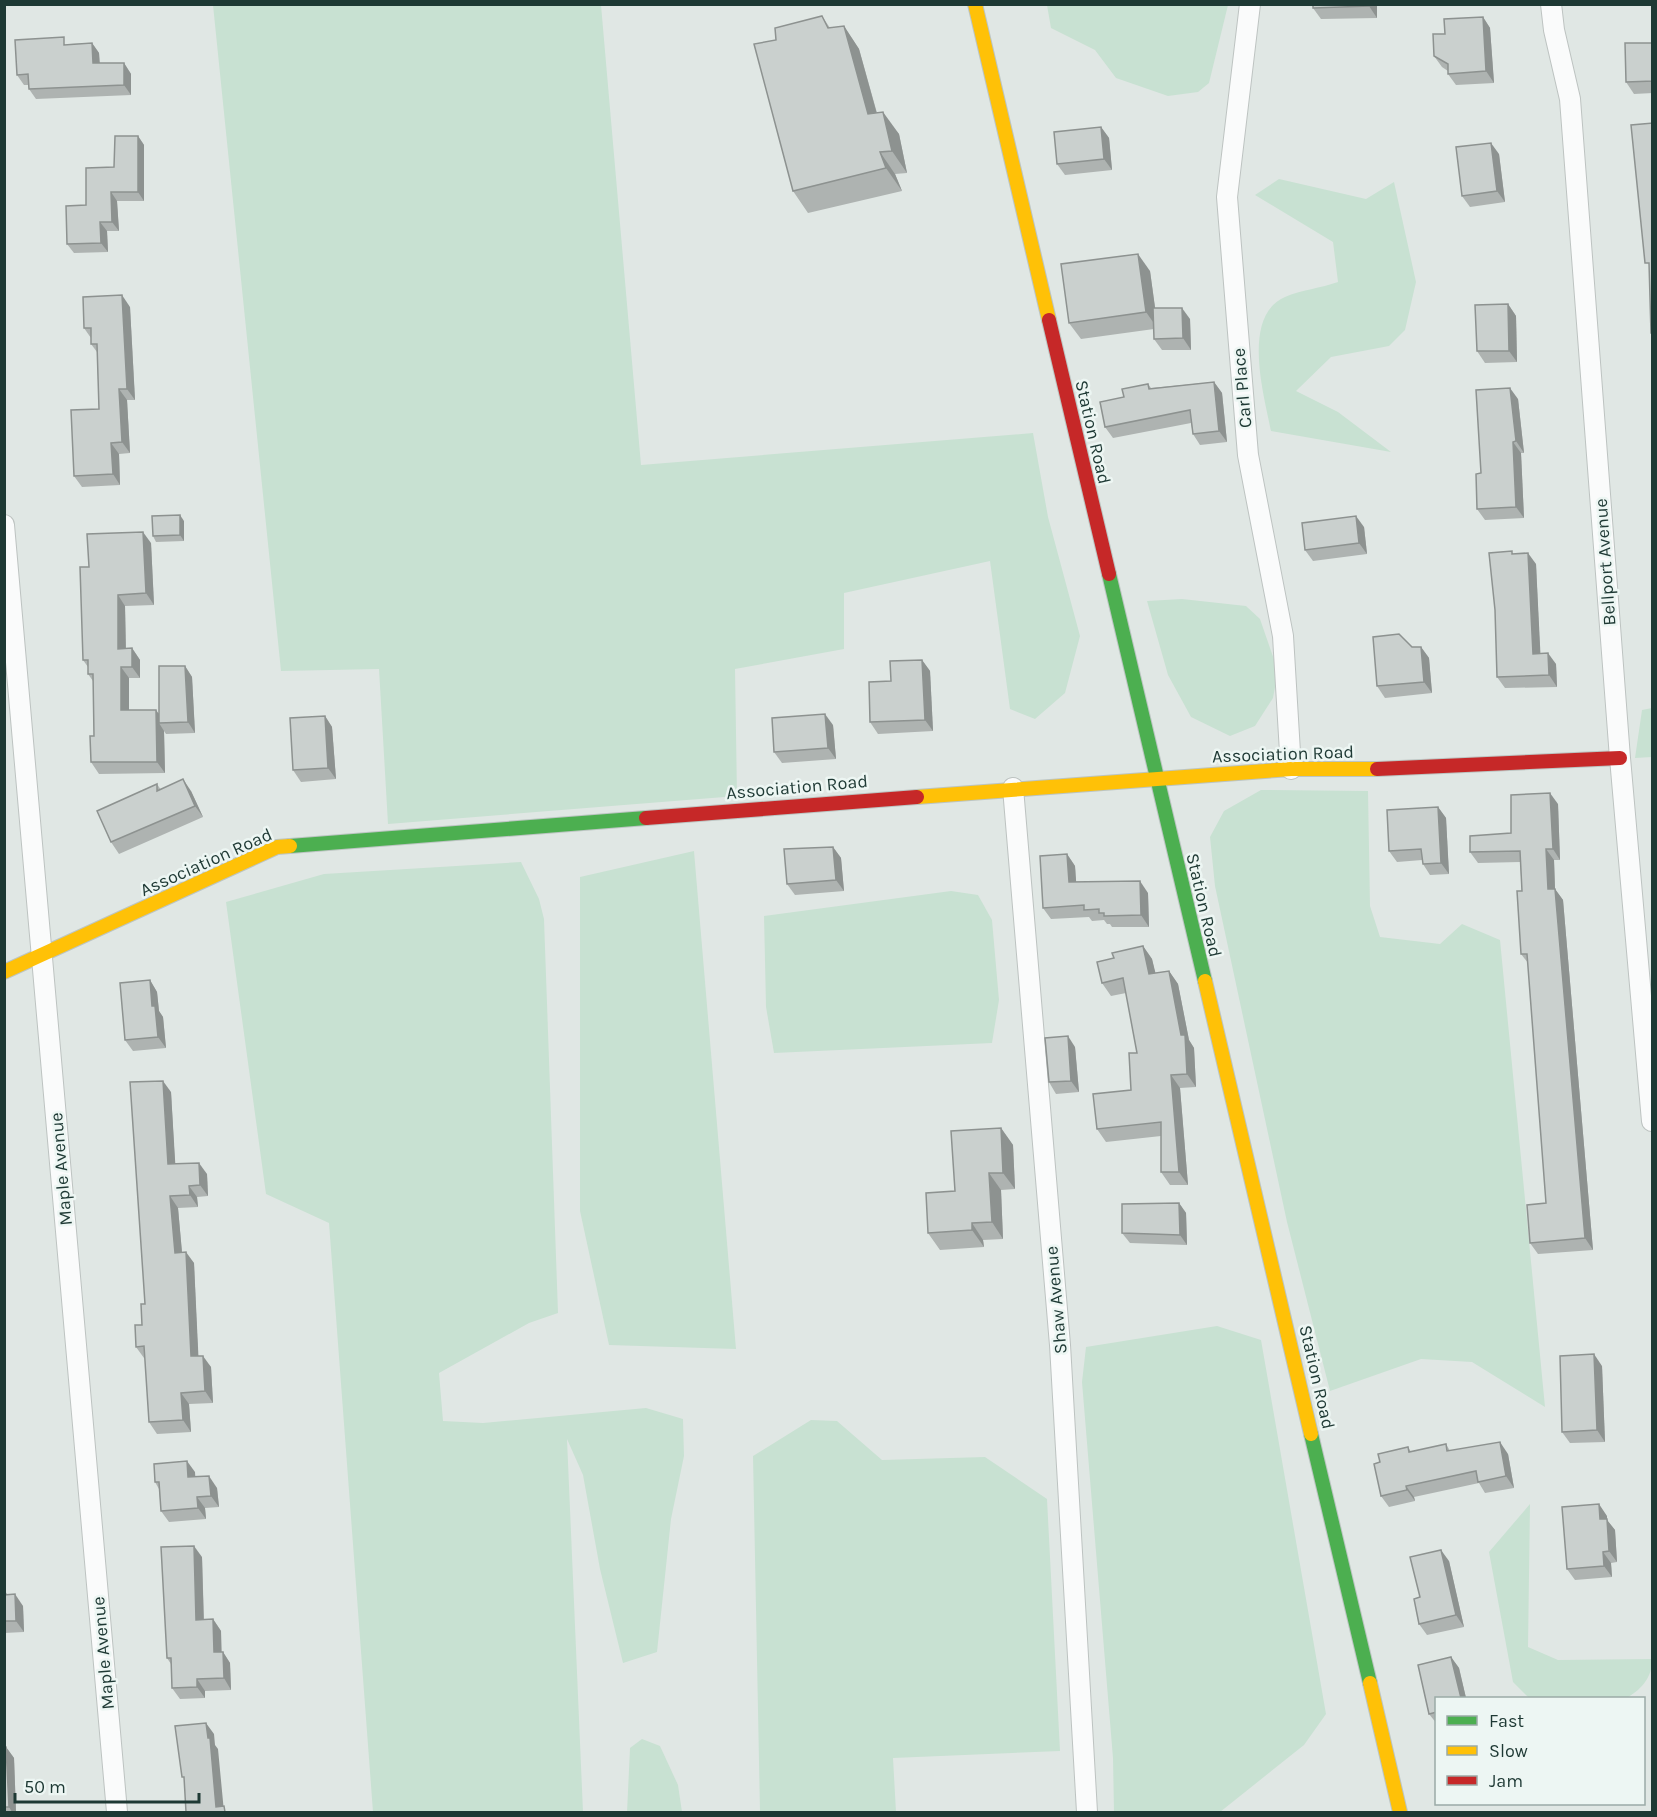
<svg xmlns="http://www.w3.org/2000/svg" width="1657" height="1817" viewBox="0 0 1657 1817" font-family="Karla,sans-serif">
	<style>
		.green { fill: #c8e1d2 }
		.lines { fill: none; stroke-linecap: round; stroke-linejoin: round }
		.street-casing { stroke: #bdc3c1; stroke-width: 22 }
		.fast-casing { stroke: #bcc5c2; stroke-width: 16 }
		.slow-casing { stroke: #bcc5c2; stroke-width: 16 }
		.jam-casing { stroke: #bcc5c2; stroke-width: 16 }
		.street { stroke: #fafbfb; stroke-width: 20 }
		.fast { stroke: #4caf50; stroke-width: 14 }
		.slow { stroke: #ffc107; stroke-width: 14 }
		.jam { stroke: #c62828; stroke-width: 14 }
		.wall { fill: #aeb3b1 }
		.shaded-wall { fill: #8d9290 }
		.building { fill: #cad0ce; stroke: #8d9290; stroke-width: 1.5 }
		.labels { text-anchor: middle; stroke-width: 5; stroke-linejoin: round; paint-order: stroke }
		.street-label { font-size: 18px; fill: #1e3934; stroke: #edf6f3 }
	</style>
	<rect width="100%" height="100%" fill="#e0e7e4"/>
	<g class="green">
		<path d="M213,5H601L641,465L1033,433L1048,517L1080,636L1065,693L1035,719L1010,709L990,561L844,593V649L735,669L737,796L388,824L379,669L281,671Z"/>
		<path d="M1228,5L1209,83L1198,92L1168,96L1116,78L1095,50L1051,28L1047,5Z"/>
		<path d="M1279,179L1366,199L1394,182L1416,282L1405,330L1389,346L1331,357L1296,391L1338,412L1391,452L1271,431C1264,395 1241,316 1285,297C1301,290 1321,288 1338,282L1333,242L1255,195Z"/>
		<path d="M1182,599L1246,606L1260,619L1278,671L1273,698L1255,726L1230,736L1191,717L1168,675L1147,601Z"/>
		<path d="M1652,708V757L1635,758L1642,710Z"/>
		<path d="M1261,790L1368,791L1370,906L1380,937L1440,944L1462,924L1500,940L1545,1407L1472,1362L1421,1359L1330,1391L1287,1222L1215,886L1210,837L1224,811Z"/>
		<path d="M694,851L736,1349L609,1345L580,1211V877Z"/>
		<path d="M521,862L539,899L544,919L558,1313L529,1323L439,1373L443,1421L483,1423L646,1408L683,1419L684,1456L671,1519L657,1652L623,1663L600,1569L583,1475L567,1439L583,1812H373L329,1223L266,1194L226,902L324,874Z"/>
		<path d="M951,891L978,895L992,920L999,1000L992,1043L774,1053L766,1007L764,916Z"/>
		<path d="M1217,1326L1261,1340L1326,1714L1304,1745L1220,1812H1114L1113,1758L1082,1382L1086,1347Z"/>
		<path d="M811,1420L837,1421L882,1460L985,1457L1047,1499L1060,1751L893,1758L896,1812H760L753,1456Z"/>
		<path d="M1530,1504L1528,1647L1558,1660L1652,1659C1653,1677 1640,1691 1626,1698H1529L1513,1682L1489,1552Z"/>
		<path d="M642,1739L660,1746L678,1785L682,1812H627L630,1748Z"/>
	</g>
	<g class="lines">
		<defs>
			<g id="street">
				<path d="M1250,4L1227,197L1248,455L1283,636L1291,769"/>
				<path d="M1551,4L1554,30L1570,99L1620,758L1652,1121"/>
				<path d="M4,525L117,1812"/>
				<path d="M1013,788L1060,1345L1087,1812"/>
			</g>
			<g id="fast">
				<path d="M1109,574L1205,981"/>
				<path d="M290,846L646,818"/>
				<path d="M1311,1434L1370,1683"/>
			</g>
			<g id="slow">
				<path d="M975,4L1049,320"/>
				<path d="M917,797L1291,769H1377"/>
				<path d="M4,972L277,847L290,846"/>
				<path d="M1205,981L1311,1434"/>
				<path d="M1370,1683L1400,1812"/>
			</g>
			<g id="jam">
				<path d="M1049,320L1109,574"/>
				<path d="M1377,769L1620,758"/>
				<path d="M646,818L917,797"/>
			</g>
		</defs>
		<use href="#street" class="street-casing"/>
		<use href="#fast" class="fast-casing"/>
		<use href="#slow" class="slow-casing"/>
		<use href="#jam" class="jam-casing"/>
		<use href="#street" class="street"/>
		<use href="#fast" class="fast"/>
		<use href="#slow" class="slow"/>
		<use href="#jam" class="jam"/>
	</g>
	<g class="wall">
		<path d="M1313,4H1377V18L1321,19L1313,8Z"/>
		<path d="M822,16L830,28L844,26L859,49L877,113L899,134L907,173L895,174L902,191L808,213L793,191L776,40Z"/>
		<path d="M1483,17L1490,28L1494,83L1456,85L1448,74V71L1442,67L1434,56L1445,34Z"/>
		<path d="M92,43L99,53L100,63H124L131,74V95L36,99L29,89L28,85H24L17,75L69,44Z"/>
		<path d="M1653,43V93L1634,94L1626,82Z"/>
		<path d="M1101,127L1109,138L1112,170L1065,175L1057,164Z"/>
		<path d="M138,136L144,145V201H117L119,231H107L108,252L74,253L67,244L86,205Z"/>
		<path d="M1499,154L1505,202L1470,207L1462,196Z"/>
		<path d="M1150,271L1155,308L1190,319L1191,350H1162L1154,339V329L1081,339L1069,323Z"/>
		<path d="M1508,304L1516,316L1517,362L1485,363L1477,351Z"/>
		<path d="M130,307L135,400H127L130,453L119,454L120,485L82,487L74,476L99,409L97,352L91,344V338L84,328Z"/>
		<path d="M1214,382L1222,393L1227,442L1200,445L1193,434L1191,423L1113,438L1105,427L1124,397L1148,384L1151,388Z"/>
		<path d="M1518,399L1524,453H1521L1524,518L1485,520L1477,509L1481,473Z"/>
		<path d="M184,521V541L156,542L153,536Z"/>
		<path d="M1364,527L1367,554L1313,561L1305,550Z"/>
		<path d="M151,543L154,605L125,606L126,648H132L140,660V678H129V710L159,713L185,666L192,677L195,733L166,734L164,731L165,773L99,774L91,762L94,736L93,681L88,674V667L83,660L89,567Z"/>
		<path d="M1514,554L1536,564L1540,654L1556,664L1557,687L1505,688L1497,677Z"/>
		<path d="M1412,647H1421L1429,658L1432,693L1385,698L1377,686Z"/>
		<path d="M922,660L930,671L933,731L878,734L870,722L891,681Z"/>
		<path d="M325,716L332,727L336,779L301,782L293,770Z"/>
		<path d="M833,725L836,759L782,763L774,752Z"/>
		<path d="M157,784L161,790L191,791L203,817L119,854L111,842Z"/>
		<path d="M1558,804L1560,860H1554L1555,889L1563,900L1593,1250L1538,1254L1530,1243L1546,1203L1528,963L1521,954L1522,891L1520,862L1478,863L1470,852L1511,833Z"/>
		<path d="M1438,807L1446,818L1449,874L1430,875L1423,864L1422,860L1397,862L1389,851Z"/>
		<path d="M833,847L841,858L844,891L795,895L787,884Z"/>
		<path d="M1067,854L1075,866L1076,882L1148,893L1149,927H1112L1110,924H1107L1104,920L1092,921L1089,917L1051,919L1043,908Z"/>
		<path d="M1143,946L1152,959L1155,973L1169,971L1178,984L1189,1040L1194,1048L1196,1087L1180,1088L1188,1185H1170L1161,1172V1136L1106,1142L1097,1129L1131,1090L1137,1053L1126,993L1111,996L1102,983L1114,958Z"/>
		<path d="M150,980L157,992L159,1011L163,1017L166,1048L133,1051L125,1040Z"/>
		<path d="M1075,1047L1079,1092L1056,1094L1049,1082Z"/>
		<path d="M171,1092L175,1164L207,1174L208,1196L197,1197L198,1207L178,1208L182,1252L194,1263L198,1356L211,1367L213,1403L189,1404L191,1432L157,1434L149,1422L145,1358H144L136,1347L142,1325L145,1304Z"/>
		<path d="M1001,1128L1013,1145L1015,1189L1001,1190L1003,1239L983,1240L984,1247L940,1250L928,1233L955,1191Z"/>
		<path d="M1179,1203L1186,1213L1187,1245L1130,1243L1122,1233Z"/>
		<path d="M1602,1366L1605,1442L1570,1443L1562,1432Z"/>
		<path d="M1446,1444L1450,1451L1508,1454L1514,1488L1485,1493L1479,1483L1414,1497L1415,1501L1389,1507L1381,1496L1380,1462L1408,1447L1411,1452Z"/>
		<path d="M195,1472V1477L217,1488L219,1507L205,1508L206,1519L169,1522L161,1511L159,1489L155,1482Z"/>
		<path d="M1607,1516V1520L1615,1530L1617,1562L1611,1563L1612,1577L1575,1580L1567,1569Z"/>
		<path d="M202,1557L204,1620L213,1619L221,1631V1652H223L230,1663L231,1690L205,1691V1698L180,1699L172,1688L171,1664L167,1658Z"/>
		<path d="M1449,1561L1464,1627L1427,1635L1419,1624L1420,1597Z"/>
		<path d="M4,1590L8,1595L23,1606L24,1632L4,1633Z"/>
		<path d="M1451,1657L1459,1668L1466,1698H1437V1724L1429,1714L1418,1665Z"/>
		<path d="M4,1747H6L14,1758L16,1812H4Z"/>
	</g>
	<g class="shaded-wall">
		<path d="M1369,4H1377V18L1369,6Z"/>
		<path d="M1483,17L1490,28L1494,83L1486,71Z"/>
		<path d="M844,26L859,49L883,136L868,114Z"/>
		<path d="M92,43L99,53L100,74L93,63Z"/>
		<path d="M124,63L131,74V95L124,85Z"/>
		<path d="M883,112L899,134L907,173L892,151Z"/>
		<path d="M1101,127L1109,138L1112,170L1104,159Z"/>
		<path d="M138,136L144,145V201L138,192Z"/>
		<path d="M1491,143L1499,154L1505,202L1497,191Z"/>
		<path d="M880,152L895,174L902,191L886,168Z"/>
		<path d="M111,192L117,201L119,231L112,222Z"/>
		<path d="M100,222L107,231L108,252L101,243Z"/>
		<path d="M1138,254L1150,271L1158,329L1146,312Z"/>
		<path d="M122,295L130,307L135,400L127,389Z"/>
		<path d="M1508,304L1516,316L1517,362L1509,351Z"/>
		<path d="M1182,308L1190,319L1191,350L1183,338Z"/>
		<path d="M1214,382L1222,393L1227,442L1219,431Z"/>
		<path d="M1510,388L1518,399L1524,453L1516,441Z"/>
		<path d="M119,389L127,400L130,453L122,442Z"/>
		<path d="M1513,442L1521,453L1524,518L1516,507Z"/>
		<path d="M111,443L119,454L120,485L113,474Z"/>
		<path d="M180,515L184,521V541L180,535Z"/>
		<path d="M1356,516L1364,527L1367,554L1359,543Z"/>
		<path d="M143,532L151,543L154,605L146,593Z"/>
		<path d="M1528,553L1536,564L1541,665L1533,654Z"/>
		<path d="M118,595L125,606L126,660L118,649Z"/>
		<path d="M1421,647L1429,658L1432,693L1424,682Z"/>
		<path d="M132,648L140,660V678L132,667Z"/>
		<path d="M1548,653L1556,664L1557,687L1549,675Z"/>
		<path d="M922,660L930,671L933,731L925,720Z"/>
		<path d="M185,666L192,677L195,733L188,722Z"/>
		<path d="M121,667L129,678V721L121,710Z"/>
		<path d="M156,710L164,721L159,723L164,731L165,773L157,762Z"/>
		<path d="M825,714L833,725L836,759L828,748Z"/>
		<path d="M325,716L332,727L336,779L328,768Z"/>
		<path d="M183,779L191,791L203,817L195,806Z"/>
		<path d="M1550,793L1558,804L1560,860L1553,849Z"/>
		<path d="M1438,807L1446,818L1449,874L1441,863Z"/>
		<path d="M833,847L841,858L844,891L836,880Z"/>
		<path d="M1546,849L1554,860L1555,889L1563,900L1593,1250L1585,1238L1548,889Z"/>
		<path d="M1067,854L1075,866L1077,894L1069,882Z"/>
		<path d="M1140,881L1148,893L1149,927L1141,915Z"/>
		<path d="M1143,946L1152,959L1159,987L1149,974Z"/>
		<path d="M1169,971L1178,984L1189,1040L1194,1048L1196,1087L1187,1074L1181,1035Z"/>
		<path d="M150,980L157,992L159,1011L163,1017L166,1048L158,1037L152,1006Z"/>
		<path d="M1068,1036L1075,1047L1079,1092L1071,1081Z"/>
		<path d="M1171,1075L1180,1088L1188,1185L1179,1172Z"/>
		<path d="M163,1081L171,1092L176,1176L168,1164Z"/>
		<path d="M1001,1128L1013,1145L1015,1189L1003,1173Z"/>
		<path d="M199,1163L207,1174L208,1196L200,1185Z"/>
		<path d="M989,1173L1001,1190L1003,1239L992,1222Z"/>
		<path d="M189,1186L197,1197L198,1207L190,1195Z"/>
		<path d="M170,1196L178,1208L183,1264L175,1253Z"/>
		<path d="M1179,1203L1186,1213L1187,1245L1180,1235Z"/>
		<path d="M972,1223L983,1240L984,1247L972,1230Z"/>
		<path d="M186,1252L194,1263L199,1368L191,1356Z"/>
		<path d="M1594,1354L1602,1366L1605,1442L1597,1430Z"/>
		<path d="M203,1356L211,1367L213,1403L205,1391Z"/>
		<path d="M181,1393L189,1404L191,1432L183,1420Z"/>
		<path d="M1500,1442L1508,1454L1514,1488L1506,1476Z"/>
		<path d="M187,1461L195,1472L196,1489L188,1477Z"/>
		<path d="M209,1476L217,1488L219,1507L211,1496Z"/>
		<path d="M1406,1486L1414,1497L1415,1501L1407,1490Z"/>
		<path d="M197,1497L205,1508L206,1519L198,1508Z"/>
		<path d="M1599,1504L1607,1516V1520L1615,1530L1617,1562L1609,1551L1600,1519Z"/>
		<path d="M194,1546L202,1557L204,1631L196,1620Z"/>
		<path d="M1441,1550L1449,1561L1464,1627L1456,1615Z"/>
		<path d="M1603,1552L1611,1563L1612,1577L1604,1566Z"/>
		<path d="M15,1594L23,1606L24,1632L16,1621Z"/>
		<path d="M213,1619L221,1631L222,1663L214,1652Z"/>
		<path d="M223,1652L230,1663L231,1690L224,1678Z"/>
		<path d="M1451,1657L1459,1668L1466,1698H1461Z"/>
		<path d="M197,1679L205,1691V1698L197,1687Z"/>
		<path d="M206,1723L214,1734L215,1745L218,1749L224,1812L216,1807Z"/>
		<path d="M6,1747L14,1758L16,1812H12L9,1807Z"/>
	</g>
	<g class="building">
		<path d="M1313,4H1369V6L1313,8Z"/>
		<path d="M822,16L828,28L844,26L868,114L883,112L892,151L880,152L886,168L793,191L754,44L776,40L775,28Z"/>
		<path d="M1483,17L1486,71L1448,74V64L1434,56L1433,34H1445L1444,19Z"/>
		<path d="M64,37V45L92,43L93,63H124V85L29,89L28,74L17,75L15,40Z"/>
		<path d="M1625,43H1653V81L1626,82Z"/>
		<path d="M1653,123V333H1651L1649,263H1645L1631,125Z"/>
		<path d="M1101,127L1104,159L1057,164L1054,132Z"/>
		<path d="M115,136H138V192H111L112,222H100L101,243L67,244L66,206L86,205V168L114,167Z"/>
		<path d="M1491,143L1497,191L1462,196L1456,147Z"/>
		<path d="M1138,254L1146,312L1069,323L1061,264Z"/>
		<path d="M122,295L127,389H119L122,442L111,443L113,474L74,476L71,410L99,409L97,344H91V328H84L83,297Z"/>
		<path d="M1508,304L1509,351H1477L1475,305Z"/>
		<path d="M1153,308H1182L1183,338L1154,339Z"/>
		<path d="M1214,382L1219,431L1193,434L1190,410L1105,427L1100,402L1124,397L1122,389L1148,384L1149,389Z"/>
		<path d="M1510,388L1516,441L1513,442L1516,507L1477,509L1476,474L1481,473L1476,390Z"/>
		<path d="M180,515V535L153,536L152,516Z"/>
		<path d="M1356,516L1359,543L1305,550L1302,523Z"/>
		<path d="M143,532L146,593L118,595V649L132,648V667H121V710H156L157,762H91L90,736H94L93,674H88V660H83L80,567H89L87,534Z"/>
		<path d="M1512,551V554L1528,553L1533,654L1548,653L1549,675L1497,677L1495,610L1489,553Z"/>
		<path d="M1399,634L1412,647H1421L1424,682L1377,686L1373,637Z"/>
		<path d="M922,660L925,720L870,722L869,682L891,681L890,661Z"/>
		<path d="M159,666H185L188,722L159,723Z"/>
		<path d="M825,714L828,748L774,752L772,718Z"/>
		<path d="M325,716L328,768L293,770L290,718Z"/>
		<path d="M183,779L195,806L111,842L97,811L157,784V791Z"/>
		<path d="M1550,793L1553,849H1546L1548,889H1555L1585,1238L1530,1243L1527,1205L1546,1203L1527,954H1521L1517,891H1522L1520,851L1470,852V836L1511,833V795Z"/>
		<path d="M1438,807L1441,863L1423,864L1421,849L1389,851L1387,810Z"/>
		<path d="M833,847L836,880L787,884L784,849Z"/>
		<path d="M1067,854L1069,882L1140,881L1141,915L1104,916V913H1099V909L1084,910V905L1043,908L1040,856Z"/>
		<path d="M1143,946L1149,974L1169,971L1181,1035H1185L1187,1074L1171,1075L1179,1172H1161V1122L1097,1129L1093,1094L1131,1090L1129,1053H1137L1123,978L1102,983L1097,962L1114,958L1112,953Z"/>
		<path d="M150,980L152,1006H155L158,1037L125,1040L120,983Z"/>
		<path d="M1068,1036L1071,1081L1049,1082L1045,1038Z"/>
		<path d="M163,1081L168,1164L199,1163L200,1185L189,1186L190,1195L170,1196L175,1253L186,1252L191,1356H203L205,1391L181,1393L183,1420L149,1422L144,1346L136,1347L135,1325H142L141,1304H145L130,1082Z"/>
		<path d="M1001,1128L1003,1173H989L992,1222L972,1223V1230L928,1233L926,1193L955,1191L951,1131Z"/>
		<path d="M1179,1203L1180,1235L1122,1233V1204Z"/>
		<path d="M1594,1354L1597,1430L1562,1432L1560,1356Z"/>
		<path d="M1500,1442L1506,1476L1478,1482L1476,1471L1406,1486L1407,1490L1381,1496L1374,1464L1380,1462L1378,1454L1408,1447L1409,1452L1446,1444L1447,1451Z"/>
		<path d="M187,1461L188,1477L209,1476L211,1496L197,1497L198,1508L161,1511L159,1482H155L154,1464Z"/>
		<path d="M1599,1504L1600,1519H1607L1609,1551L1603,1552L1604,1566L1567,1569L1562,1507Z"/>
		<path d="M194,1546L196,1620L213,1619L214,1652H223L224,1678L197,1679V1687L172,1688L171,1658H167L161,1547Z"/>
		<path d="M1441,1550L1456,1615L1419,1624L1414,1599L1420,1597L1410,1557Z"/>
		<path d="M15,1594L16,1621H4V1595Z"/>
		<path d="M1451,1657L1461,1698H1437V1712L1429,1714L1418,1665Z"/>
		<path d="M206,1723L208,1738H210L216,1807L224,1806L225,1812H186L184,1777H182L175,1726Z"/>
		<path d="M4,1747H6L9,1807H4Z"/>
	</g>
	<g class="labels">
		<g class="street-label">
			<text transform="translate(1242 388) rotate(-95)" y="6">Carl Place</text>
			<text transform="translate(1093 432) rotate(77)" y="6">Station Road</text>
			<text transform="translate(1605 562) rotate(-94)" y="6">Bellport Avenue</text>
			<text transform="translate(1283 754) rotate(-2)" y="6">Association Road</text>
			<text transform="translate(797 787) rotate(-5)" y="6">Association Road</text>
			<text transform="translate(206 862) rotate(-24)" y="6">Association Road</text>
			<text transform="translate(1204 905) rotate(77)" y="6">Station Road</text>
			<text transform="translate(61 1169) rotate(-95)" y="6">Maple Avenue</text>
			<text transform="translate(1056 1300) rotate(-95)" y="6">Shaw Avenue</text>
			<text transform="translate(1317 1377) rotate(77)" y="6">Station Road</text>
			<text transform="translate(103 1653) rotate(-95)" y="6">Maple Avenue</text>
		</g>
	</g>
	<rect width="1657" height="1817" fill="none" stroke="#1e3934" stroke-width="12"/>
	<rect x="1435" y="1697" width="210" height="108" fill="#edf6f3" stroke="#9aaaa7" stroke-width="1.5"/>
	<rect x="1447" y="1716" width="30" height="9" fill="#4caf50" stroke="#9aaaa7" stroke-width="1.5"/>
	<text x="1489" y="1727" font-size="18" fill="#1e3934">Fast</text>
	<rect x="1447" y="1746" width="30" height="9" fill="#ffc107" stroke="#9aaaa7" stroke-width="1.5"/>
	<text x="1489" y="1757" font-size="18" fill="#1e3934">Slow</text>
	<rect x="1447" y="1776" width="30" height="9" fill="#c62828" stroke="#9aaaa7" stroke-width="1.5"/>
	<text x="1489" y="1787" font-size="18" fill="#1e3934">Jam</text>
	<path d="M15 1793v9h184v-9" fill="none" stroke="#1e3934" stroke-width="3"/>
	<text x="24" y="1793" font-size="18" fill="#1e3934" stroke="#edf6f3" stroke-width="4.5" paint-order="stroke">50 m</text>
</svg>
